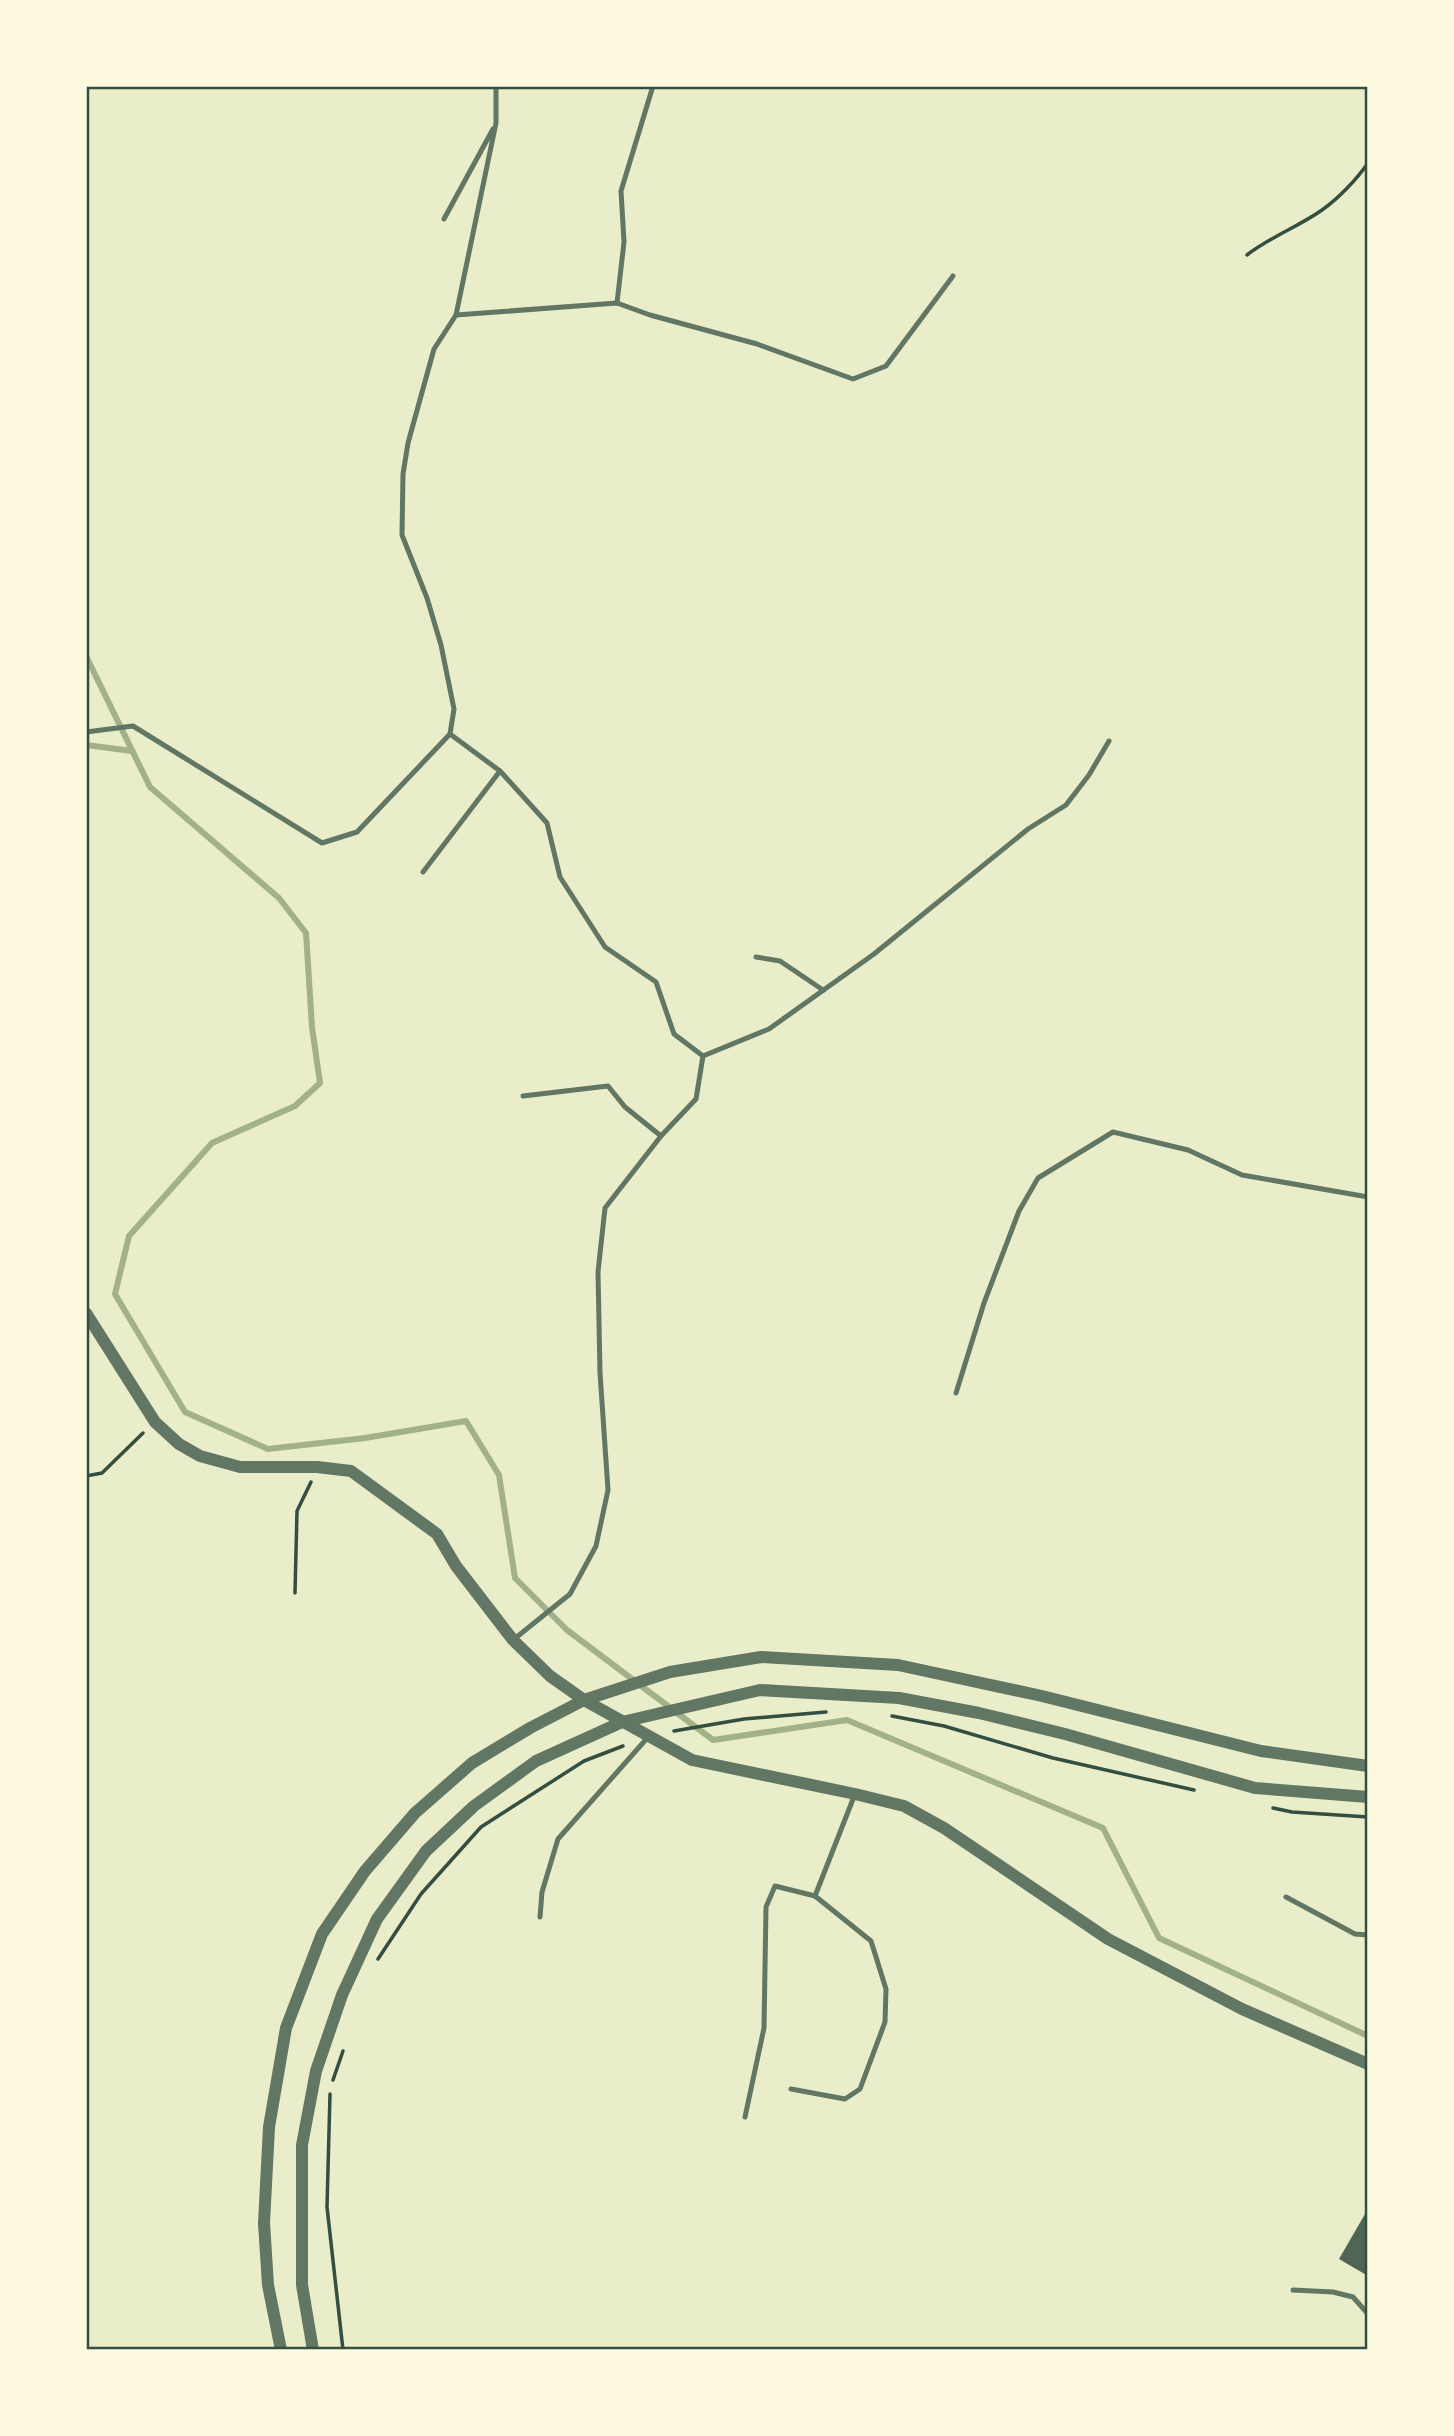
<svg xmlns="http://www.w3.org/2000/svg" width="1454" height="2436" viewBox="0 0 1454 2436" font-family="'Fira Sans Condensed',sans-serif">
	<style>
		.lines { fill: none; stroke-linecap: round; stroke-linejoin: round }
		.stream { stroke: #a3b18a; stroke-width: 6 }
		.building { fill: #4f6655 }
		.path { stroke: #344e41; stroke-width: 3.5 }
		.service { stroke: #617663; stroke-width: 5 }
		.tertiary { stroke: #617663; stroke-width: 12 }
		.neatline { fill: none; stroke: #344e41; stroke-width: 2.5 }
	</style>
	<rect width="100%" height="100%" fill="#e9edc9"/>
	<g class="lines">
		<g class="stream">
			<path d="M86,656L150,787L279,898L306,933L312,1027L320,1083L295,1106L212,1143L129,1236L115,1294L185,1412L268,1449L365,1438L466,1421L499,1475L515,1578L567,1630L713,1740L847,1720L1103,1828L1159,1938L1368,2036"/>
			<path d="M86,745L132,751"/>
		</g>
	</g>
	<path class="building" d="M1365,2214L1368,2216V2276L1339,2259Z"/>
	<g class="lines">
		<g class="path">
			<path d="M1247,255C1270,237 1298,227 1322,210C1339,198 1357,179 1368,163"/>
			<path d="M86,1476L102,1473L143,1433"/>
			<path d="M295,1593L297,1511L311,1482"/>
			<path d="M892,1716L944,1726L1053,1758L1194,1790"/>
			<path d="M674,1731L744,1719L826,1712"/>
			<path d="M1273,1808L1292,1812L1368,1817"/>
			<path d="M378,1959L421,1894L481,1827L584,1761L623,1746"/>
			<path d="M333,2080L343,2051"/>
			<path d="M330,2094L327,2207L343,2350"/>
		</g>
		<g class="service">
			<path d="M444,219L493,129"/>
			<path d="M617,303L624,242L621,191L653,86"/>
			<path d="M456,315L617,303L650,315L757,344L853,379L886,366L953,276"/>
			<path d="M86,732L133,726L322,843L357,832L450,734L454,709L441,645L427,598L402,535L403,474L408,443L434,349L456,315L496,123V86"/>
			<path d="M450,734L500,771L547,823L560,877L605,947L656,982L674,1034L703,1056"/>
			<path d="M423,872L500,771"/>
			<path d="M756,957L780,961L823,990"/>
			<path d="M523,1096L608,1086L625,1107L661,1136"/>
			<path d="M956,1393L984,1303L1019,1211L1038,1178L1113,1132L1188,1150L1242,1175L1368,1197"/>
			<path d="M513,1640L570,1594L596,1546L608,1490L600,1373L598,1272L605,1208L661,1136L696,1099L703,1056L769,1029L874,954L1028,829L1066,805L1089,775L1109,741"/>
			<path d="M1286,1897L1355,1934L1368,1935"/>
			<path d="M540,1917L542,1892L558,1839L649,1736"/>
			<path d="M791,2089L845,2099L860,2089L885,2022L886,1989L871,1941L815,1896"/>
			<path d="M745,2117L764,2028L766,1907L775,1886L815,1896L855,1794"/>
			<path d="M1293,2290L1333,2292L1353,2297L1368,2314"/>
		</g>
		<g class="tertiary">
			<path d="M86,1313L155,1422L179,1444L200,1456L240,1467H317L351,1471L437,1534L456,1566L513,1640L550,1676L584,1700L692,1760L855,1794L904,1806L944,1828L1108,1939L1242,2009L1368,2064"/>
			<path d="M281,2350L268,2285L264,2223L269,2127L286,2028L322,1934L365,1871L415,1813L472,1763L530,1728L584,1700L670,1672L761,1657L898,1665L1042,1696L1261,1751L1368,1766"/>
			<path d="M313,2350L302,2285V2145L316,2071L342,1995L377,1919L426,1851L474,1806L536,1761L622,1722L760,1690L899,1698L979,1713L1065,1734L1255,1788L1368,1797"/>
		</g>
	</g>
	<rect width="1454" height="2436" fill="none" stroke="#fefae0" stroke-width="175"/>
	<rect x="88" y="88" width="1278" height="2260" class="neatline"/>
</svg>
